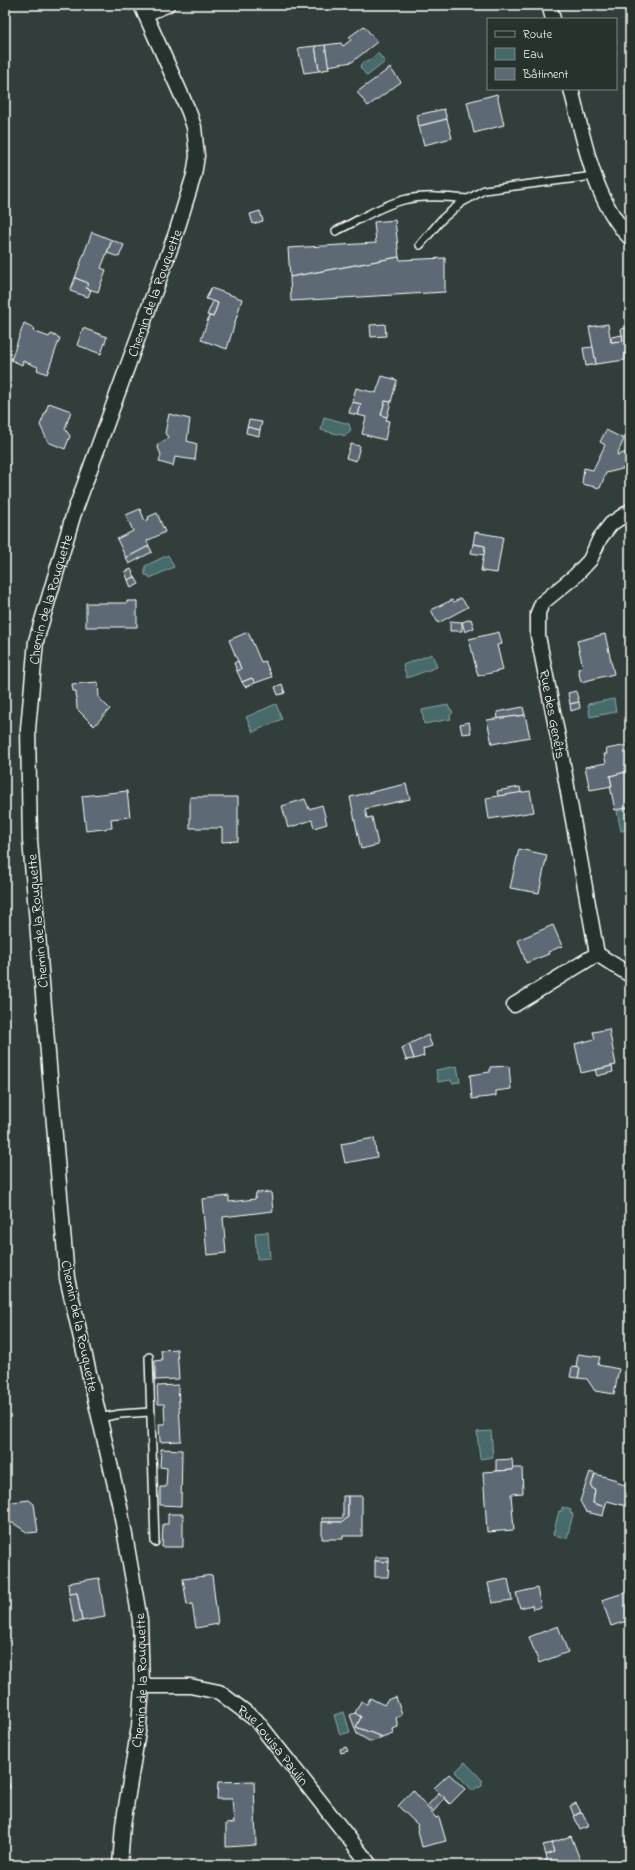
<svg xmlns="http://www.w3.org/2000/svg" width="635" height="1870" viewBox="0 0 635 1870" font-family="'Indie Flower',sans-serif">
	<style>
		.water { fill: #466a6a; stroke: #90a6a6 }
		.building { fill: #5d6a74; stroke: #fff }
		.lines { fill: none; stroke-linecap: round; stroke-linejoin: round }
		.service-casing { stroke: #fff; stroke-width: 10 }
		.minor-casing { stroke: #fff; stroke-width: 17 }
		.service { stroke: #26332d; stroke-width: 7 }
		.minor { stroke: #26332d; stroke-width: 14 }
		.labels { text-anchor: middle; stroke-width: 3.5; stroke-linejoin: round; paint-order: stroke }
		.street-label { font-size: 14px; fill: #fff; stroke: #26332d }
	</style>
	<rect width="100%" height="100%" fill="#313e3b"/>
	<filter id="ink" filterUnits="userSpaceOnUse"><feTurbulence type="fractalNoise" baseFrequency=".025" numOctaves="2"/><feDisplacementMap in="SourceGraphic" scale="8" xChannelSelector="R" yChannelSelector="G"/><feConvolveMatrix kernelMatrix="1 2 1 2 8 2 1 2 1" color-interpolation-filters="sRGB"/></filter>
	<g filter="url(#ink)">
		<g class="water">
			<path d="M378,53L385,62L367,76L360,67L361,64L365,61L367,62Z"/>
			<path d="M324,417L349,424L351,431L347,433L346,436L321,430Z"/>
			<path d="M168,555L174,567L150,578L149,576L145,575V566Z"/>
			<path d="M432,654L437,667L407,678L403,665Z"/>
			<path d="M614,699L616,712L590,717L588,704Z"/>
			<path d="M276,704L282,719L253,732L246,717Z"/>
			<path d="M448,705L449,708L453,712L450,716L451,719L424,724L422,710Z"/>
			<path d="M629,808L630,829L621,831L617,811Z"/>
			<path d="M457,1066L460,1082L452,1083L451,1080L438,1082L436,1070Z"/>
			<path d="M268,1232L270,1258L257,1259L255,1233Z"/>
			<path d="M491,1431L493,1457L480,1459L477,1432Z"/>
			<path d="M562,1507L571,1510L570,1513L573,1514L567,1538L553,1535L559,1511H562Z"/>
			<path d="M344,1712L350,1732L340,1735L334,1715Z"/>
			<path d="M465,1762L483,1781L481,1783L483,1785L479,1788L477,1787L473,1791L455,1772Z"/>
		</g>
		<g class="building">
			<path d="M364,26L377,42L352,62L328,66L325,45L341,43L343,46L351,40L349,37Z"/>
			<path d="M325,45L329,69L319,71L315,46Z"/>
			<path d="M315,46L319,71L304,73L298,48Z"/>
			<path d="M390,68L401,82L368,106L357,92Z"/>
			<path d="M497,94L504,125L474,133L467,102Z"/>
			<path d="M444,109L447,119L419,126L417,115Z"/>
			<path d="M447,119L452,138L424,145L419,126Z"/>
			<path d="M260,211L263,221L253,224L250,214Z"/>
			<path d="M395,220L399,257L290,277L288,248L376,243L374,222Z"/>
			<path d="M92,232L112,240L101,268L106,270L98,292L86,288L88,283L75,278Z"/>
			<path d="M112,240L124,245L119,257L107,253Z"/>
			<path d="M399,257L400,260L445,258V292L291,301L290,277Z"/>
			<path d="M75,278L88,283L86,288L91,290L88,297L70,291Z"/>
			<path d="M211,288L242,299L227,349L201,340L209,316L213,317L218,303L206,299Z"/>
			<path d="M213,301L218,303L213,317L207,315Z"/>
			<path d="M24,323L34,328L33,331L49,337L51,334L60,338L47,374L37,370L38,367L23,361L22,365L11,360Z"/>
			<path d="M385,324L386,336L371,337L370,325Z"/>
			<path d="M608,324L611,342L623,341L621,329L630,327V351L625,352V360L596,364L589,327Z"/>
			<path d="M83,328L107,337L101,354L77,345Z"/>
			<path d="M622,335L623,341L611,342V337Z"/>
			<path d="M593,347L596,364L586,366L583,348Z"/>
			<path d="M382,376L397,380L391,402L385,401L381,415L387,417L386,420L389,421L385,440L362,434L366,417L358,415L361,404L352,402L356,388L376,393Z"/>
			<path d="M385,401L391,402L387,417L381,415Z"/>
			<path d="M352,402L361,404L358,415L349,413Z"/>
			<path d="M49,403L71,411L65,429L70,436L65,449L48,442L40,425Z"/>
			<path d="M169,414L190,419L187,441L197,444L195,460L175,457L173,466L159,462L161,455L157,445L169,438L165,433Z"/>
			<path d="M249,420L262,422L260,430L247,427Z"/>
			<path d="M247,427L260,430L259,436L246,433Z"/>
			<path d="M606,430L624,439L617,455L630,451V467L606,473L600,488L582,484L584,468L593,470L605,445L600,442Z"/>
			<path d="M351,444L360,446L356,461L346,458Z"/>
			<path d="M140,509L145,521L149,519L148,517L157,513L165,532L147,541L149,546L126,558L117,539L133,531L126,515Z"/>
			<path d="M475,532L503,537L497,573L481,571L485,546L473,544Z"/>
			<path d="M473,544L485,546L484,555L471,553Z"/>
			<path d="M149,546L152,552L129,564L126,558Z"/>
			<path d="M131,569L135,577L128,580L125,572Z"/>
			<path d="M135,577L139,584L131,588L128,580Z"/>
			<path d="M461,598L468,607L438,623L431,610L452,600L454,602Z"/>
			<path d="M127,601H137V627H86V603H127Z"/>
			<path d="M471,619L474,628L465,632L462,622Z"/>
			<path d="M450,621L462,622V631H450Z"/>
			<path d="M248,632L261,662L265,661L272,677L255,683L252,678L242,682L237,671L241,669L229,640Z"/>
			<path d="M499,632L502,644L497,645L503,670L478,676L469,639Z"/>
			<path d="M605,634L614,674L581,682L578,669L583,667L577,641Z"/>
			<path d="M238,661L241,669L237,671L234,663Z"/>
			<path d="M252,678L255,683L245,687L242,682Z"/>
			<path d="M98,682L99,698L110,709L94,726L77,709L76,691H73L72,684Z"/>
			<path d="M282,684L285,693L278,695L275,687Z"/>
			<path d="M576,691L579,702L570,704L568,693Z"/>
			<path d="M579,702L580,708L571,711L570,704Z"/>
			<path d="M523,707L525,715L498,719L497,712Z"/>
			<path d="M525,715L530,737L492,744L487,720Z"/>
			<path d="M469,722L471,733L462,734L460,724Z"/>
			<path d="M628,745L630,771L610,776L612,786L590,790L585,767L606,763L604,754H607L606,749Z"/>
			<path d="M630,771V807L615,810L610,786H612L610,776Z"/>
			<path d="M406,784L410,799L365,809L367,818L372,817L378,845L361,849L350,797Z"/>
			<path d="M520,787L521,793L498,796L497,791Z"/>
			<path d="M127,791L130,817L111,819L112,828L86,831L82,796Z"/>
			<path d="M530,791L534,812L489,819L486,798Z"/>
			<path d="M190,797H238V841L222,842V828H190Z"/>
			<path d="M305,799L309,809L322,805L327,824L314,828L312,820L288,828L282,806Z"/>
			<path d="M519,849L547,855L539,893L510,888Z"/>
			<path d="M553,925L562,946L548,952L549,954L526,963L518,940Z"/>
			<path d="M609,1029L616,1065L581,1073L575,1044L595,1039L593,1032Z"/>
			<path d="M428,1035L432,1046L423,1049L424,1056L414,1059L409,1044Z"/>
			<path d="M409,1044L414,1059L406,1060L402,1048Z"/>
			<path d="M509,1066L511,1089L496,1091V1096L472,1099L470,1075L490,1072V1067Z"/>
			<path d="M612,1066L613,1072L597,1076L595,1070Z"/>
			<path d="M374,1138L377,1157L345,1163L341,1144Z"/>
			<path d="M271,1192L273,1211L223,1217L226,1253L207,1255L202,1199L229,1196V1202L255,1199L256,1193Z"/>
			<path d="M177,1349L179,1379L155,1380V1361L162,1360L161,1350Z"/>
			<path d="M578,1354L600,1357L598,1365L619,1369L614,1394L595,1391L587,1379L578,1378L580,1368L576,1367Z"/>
			<path d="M572,1367L580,1368L578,1378L570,1377Z"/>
			<path d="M178,1385L181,1441L160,1442L159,1424H165L164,1404H158L157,1386Z"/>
			<path d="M161,1449L182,1450L181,1506L160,1505V1487H166L167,1468L160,1467Z"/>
			<path d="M512,1459L513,1470L496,1471V1460Z"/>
			<path d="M513,1468H522L523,1493L511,1494L514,1530L487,1532L483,1472L513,1470Z"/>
			<path d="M590,1472L595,1474L591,1487L595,1490L593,1503L605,1507L603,1516L586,1512L580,1501Z"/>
			<path d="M595,1474L617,1480L616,1482L630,1487V1507L607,1501L605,1507L593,1503L595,1490L591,1487Z"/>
			<path d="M343,1496H348V1517L343,1522H322V1518H343Z"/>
			<path d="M348,1496H362V1536H343V1539H322V1522H343L348,1517Z"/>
			<path d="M29,1500L34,1504L38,1532L28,1533L13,1523L5,1524V1503Z"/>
			<path d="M168,1514H183V1547H162L163,1524H168Z"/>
			<path d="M375,1557H389V1562L375,1561Z"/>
			<path d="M375,1561L389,1562L388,1577H375Z"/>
			<path d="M212,1575L218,1624L196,1628L192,1604L187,1605L183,1579Z"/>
			<path d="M99,1578L105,1617L82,1621L77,1593L69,1594L68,1583Z"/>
			<path d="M508,1579L512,1600L492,1603L488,1583Z"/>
			<path d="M537,1588L541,1607L533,1609L532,1605L520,1608L516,1593Z"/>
			<path d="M630,1591V1620L611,1626L602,1600Z"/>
			<path d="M77,1593L82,1621L74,1622L69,1594Z"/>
			<path d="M630,1620V1627L629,1628L627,1621Z"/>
			<path d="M558,1626L568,1652L539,1663L529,1637Z"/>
			<path d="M396,1697L402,1715L396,1718L398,1727L392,1729L393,1733L382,1737L356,1727L361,1717L355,1713L361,1701L367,1704L370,1698L384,1705L387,1700Z"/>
			<path d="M355,1713L361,1717L356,1727L382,1737L371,1742L357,1734L350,1715Z"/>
			<path d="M346,1747L348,1751L341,1753L340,1749Z"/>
			<path d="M5,1768L10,1788L5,1789Z"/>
			<path d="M449,1774L465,1789L450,1804L434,1788Z"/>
			<path d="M254,1781L256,1845L226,1847V1824L234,1823L232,1799H217L218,1782Z"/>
			<path d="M413,1790L436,1818L439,1817L446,1841L422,1847L417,1826L418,1825L398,1806Z"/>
			<path d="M439,1793L445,1798L433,1812L428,1805Z"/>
			<path d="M576,1803L581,1812L574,1816L570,1806Z"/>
			<path d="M582,1812L589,1826L580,1830L574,1816Z"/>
			<path d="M571,1836L582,1865H542L547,1859L546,1855L554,1852L551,1843Z"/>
			<path d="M630,1838V1850H629L625,1840Z"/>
			<path d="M551,1843L554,1852L546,1855L543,1845Z"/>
			<path d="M528,1862L532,1865H521L524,1863Z"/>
		</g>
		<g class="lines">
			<defs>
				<g id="service">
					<path d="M336,231C358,221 379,206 403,200C424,195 447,197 468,199"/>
					<path d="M420,245L442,219L461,203L484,190L594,176"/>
					<path d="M149,1357L155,1542"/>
					<path d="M99,1418L120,1414L150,1412"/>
				</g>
				<g id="minor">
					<path d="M549,5L553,19"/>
					<path d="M145,14L167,5"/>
					<path d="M571,89C584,139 593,199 630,238"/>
					<path d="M597,954L559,742L538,636V613L542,603L575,576L590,560L600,538L611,524L630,511"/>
					<path d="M514,1005L597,954L630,975"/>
					<path id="s1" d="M142,1686H190L219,1692L256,1720L370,1865"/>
					<path id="s2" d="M120,1865L123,1825L139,1726L142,1686L140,1620L120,1507L67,1278L30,840L28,729L36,641L73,516L176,233L194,175L197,156L194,127L189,112L141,5"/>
				</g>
			</defs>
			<use href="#service" class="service-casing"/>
			<use href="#minor" class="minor-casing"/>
			<use href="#service" class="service"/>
			<use href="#minor" class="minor"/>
		</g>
	</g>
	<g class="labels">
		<g class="street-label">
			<text dy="5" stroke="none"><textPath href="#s2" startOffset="1603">Chemin de la Rouquette</textPath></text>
			<text dy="5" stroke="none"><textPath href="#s2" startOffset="1279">Chemin de la Rouquette</textPath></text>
			<text transform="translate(553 714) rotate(79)" y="5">Rue des Genêts</text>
			<text transform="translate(37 921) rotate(-95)" y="5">Chemin de la Rouquette</text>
			<text transform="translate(80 1326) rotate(78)" y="5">Chemin de la Rouquette</text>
			<text dy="5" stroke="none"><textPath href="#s2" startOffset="186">Chemin de la Rouquette</textPath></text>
			<text dy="5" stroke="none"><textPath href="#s1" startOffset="154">Rue Louisa Paulin</textPath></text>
		</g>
	</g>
	<rect width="635" height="1870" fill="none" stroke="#26332d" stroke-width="20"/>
	<rect x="10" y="10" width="615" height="1850" fill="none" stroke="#fff" stroke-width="1.5" filter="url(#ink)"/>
	<rect x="487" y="18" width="130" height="72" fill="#26332d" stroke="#7d8581"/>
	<rect x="495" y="31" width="20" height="6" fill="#26332d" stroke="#7d8581"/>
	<text x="523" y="38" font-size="12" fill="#ffffff">Route</text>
	<rect x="495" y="48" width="20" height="12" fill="#466a6a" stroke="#7d8581"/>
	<text x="523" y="58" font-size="12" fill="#ffffff">Eau</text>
	<rect x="495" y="68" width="20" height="12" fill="#5d6a74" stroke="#7d8581"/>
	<text x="523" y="78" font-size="12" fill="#ffffff">Bâtiment</text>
</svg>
